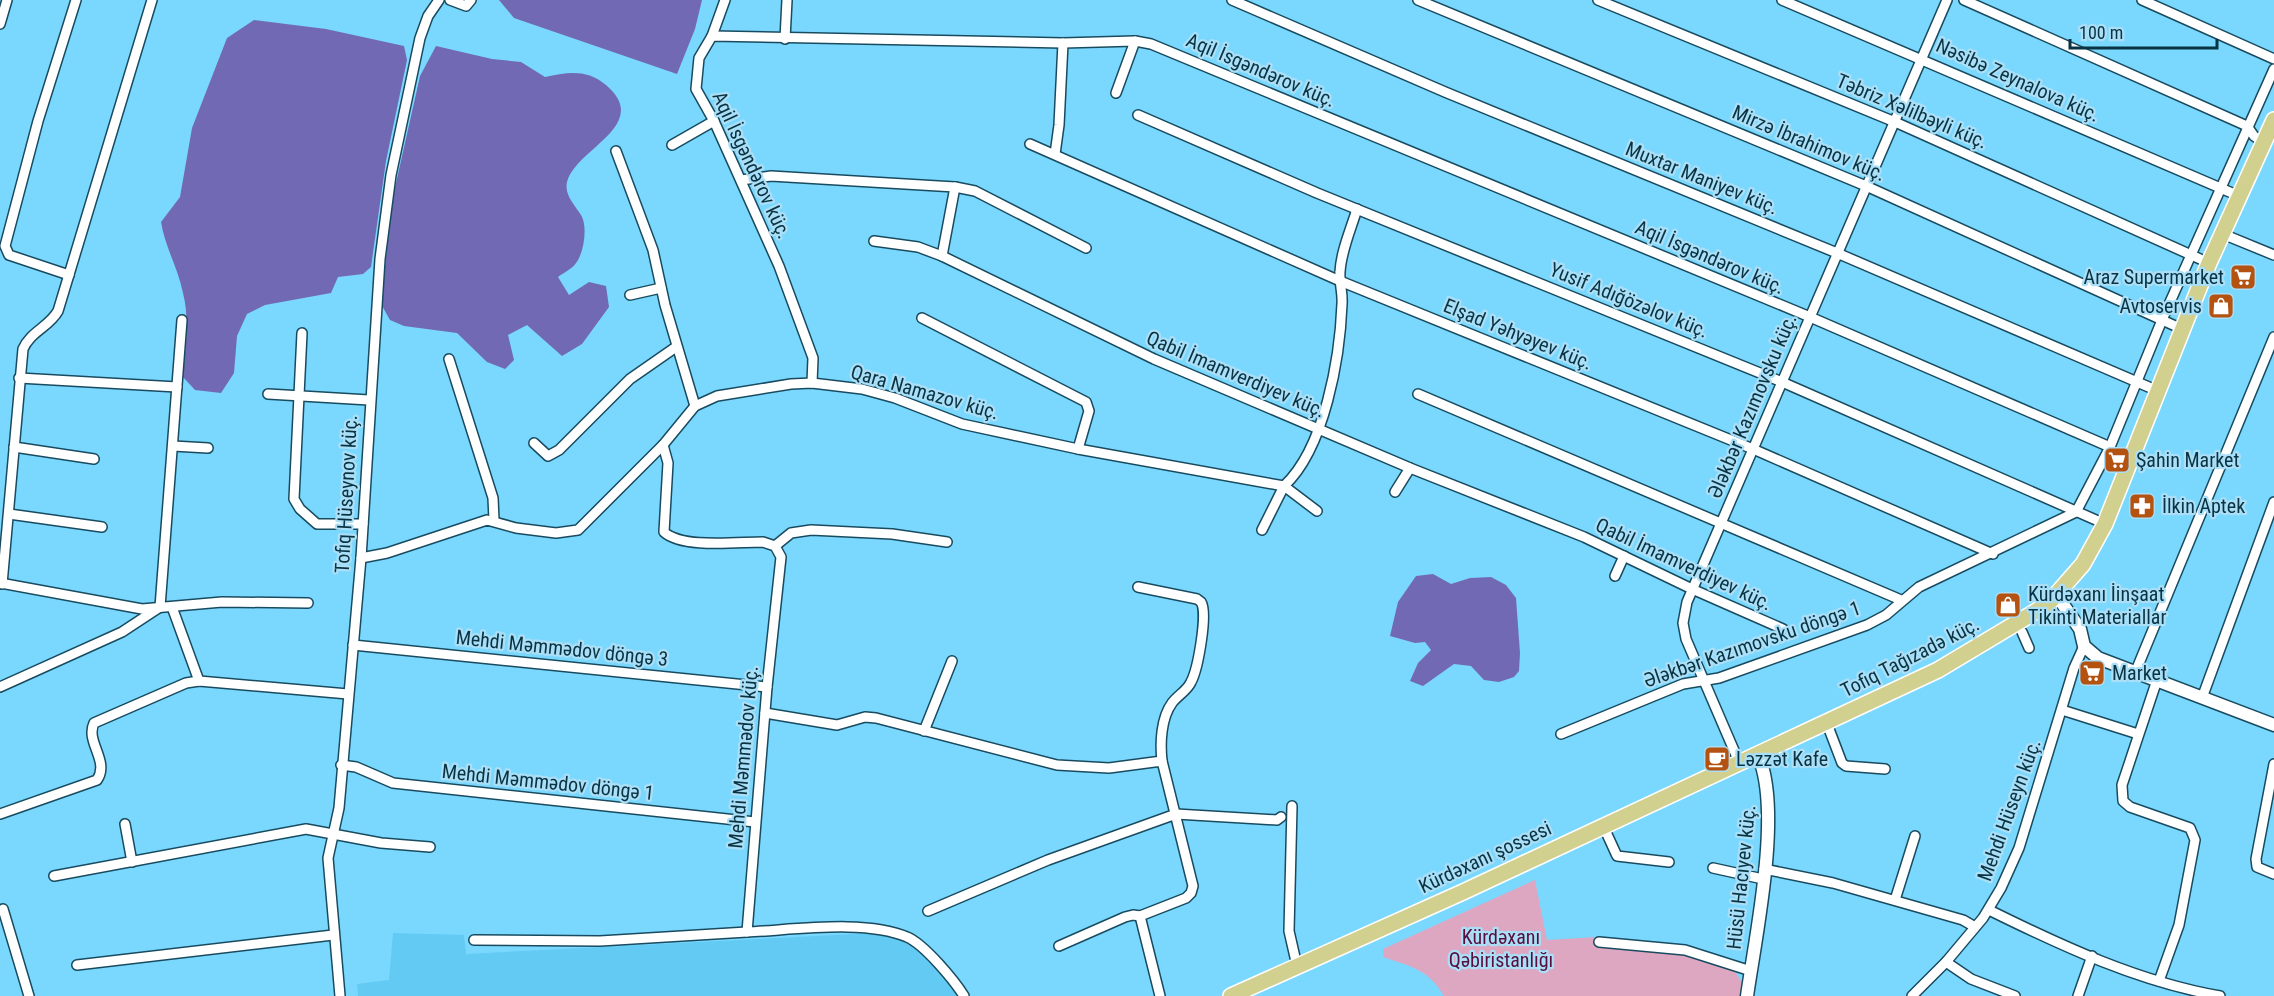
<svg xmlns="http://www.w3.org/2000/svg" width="2274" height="996" viewBox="0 0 2274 996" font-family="'Roboto Condensed',sans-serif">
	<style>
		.built { fill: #63caf4 }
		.green { fill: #dda7c2 }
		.water { fill: #7269b4 }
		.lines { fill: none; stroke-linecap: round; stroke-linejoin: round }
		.minor-casing { stroke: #184b5f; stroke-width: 12 }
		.tertiary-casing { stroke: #184b5f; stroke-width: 15 }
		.primary-casing { stroke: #fff; stroke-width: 18 }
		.minor { stroke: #fff; stroke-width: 9 }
		.tertiary { stroke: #fff; stroke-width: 12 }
		.primary { stroke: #d2d08e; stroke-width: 15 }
		.labels { text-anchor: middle; stroke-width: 4.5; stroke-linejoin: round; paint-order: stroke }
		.street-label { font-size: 20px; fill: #093342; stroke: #abdff7 }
		.poi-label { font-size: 20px; fill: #093342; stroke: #abdff7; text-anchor: start }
		.park-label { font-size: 20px; fill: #580f3d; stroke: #abdff7 }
	</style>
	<rect width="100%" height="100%" fill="#7ad7fe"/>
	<path class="built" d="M393,933L464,935L466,954L875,933L913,945L951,984L958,996H358L357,984L389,980Z"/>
	<path class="green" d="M1535,880L1547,940L1597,937L1598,947L1670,952L1699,957L1735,971L1743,984L1741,996H1444C1428,969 1412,967 1383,957V949Z"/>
	<g class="water">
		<path d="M499,0H702L695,29L677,74L514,18Z"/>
		<path d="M254,20L326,29L404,46L407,60L386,161L371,267L363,274L338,277L331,293L265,305L247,314L237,336L234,373L221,393L195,390L183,377C185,349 190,320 183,293C178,268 165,247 161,222L180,197L192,128L227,38Z"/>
		<path d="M436,46L492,59L521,62L545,77C568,72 587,69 606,85C653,125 575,149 567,182C564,195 575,205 581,215C588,226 584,253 576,263C572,269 563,273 558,277L569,295L589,282L606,286L609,307L582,344L562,356L527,325L508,335L514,360L505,369L487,362L457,333L404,326L390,320L381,304L392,201L420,76Z"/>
		<path d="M1433,574L1451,584L1470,578L1491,577L1506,585L1516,598L1520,653L1519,671L1514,677L1499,682L1484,680L1471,666L1454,664L1423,686L1410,681L1418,663L1431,650L1425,642L1415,643L1390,636L1398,602L1416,576Z"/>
	</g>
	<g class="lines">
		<defs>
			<g id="minor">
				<path d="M450,0L466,6L471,0"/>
				<path d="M1232,0L1445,92L1837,253L2158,391"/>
				<path d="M1418,0L1866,186L2182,329"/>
				<path d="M1598,0L1895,122L2209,263"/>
				<path d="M1782,0L2239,196"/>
				<path d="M1964,0L2247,126L2254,136L2263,142"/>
				<path d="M2142,0L2274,59"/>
				<path d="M0,24L7,0"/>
				<path d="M712,36L725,0"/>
				<path d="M785,39L787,0"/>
				<path d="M1116,93L1135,41"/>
				<path d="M1138,115L1317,193L1782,382L2105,524"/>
				<path d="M1030,144L1340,281L1753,449L1993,554"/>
				<path d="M672,145L714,121"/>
				<path d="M616,151L653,250L665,305L695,406"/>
				<path d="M1055,154L1059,125L1063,43"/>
				<path d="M741,180L771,176L955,187L942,256L1154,359L1410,468L1584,537L1692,589L1783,629"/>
				<path d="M955,187L975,191L1086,248"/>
				<path d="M2230,237L2274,255"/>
				<path d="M874,241L918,247L942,256"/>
				<path d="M69,275L9,255L5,246L38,121L76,0"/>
				<path d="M630,295L661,288"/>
				<path d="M922,318L1086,402L1089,411L1078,449"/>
				<path d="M302,333L294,499L300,509L317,524H363"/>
				<path d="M449,359L493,498L494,520"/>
				<path d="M19,378L177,387"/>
				<path d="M812,383L813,358L779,266L714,121L696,89L699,58L712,36L1063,43L1135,41L1151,44L1810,317L2110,447"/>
				<path d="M268,394L369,400"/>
				<path d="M1418,394L1901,600"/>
				<path d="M534,443L548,456L559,450L630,379L676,347"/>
				<path d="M663,445L668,463L664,532C683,549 737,542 763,542L775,546L781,557L767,687L747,932C793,930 866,919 907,937C924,944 954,980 964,996"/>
				<path d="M173,446L208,448"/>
				<path d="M14,447L94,459"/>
				<path d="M1395,492L1410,468"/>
				<path d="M9,514L102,527"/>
				<path d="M1262,530L1284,486L1317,511"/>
				<path d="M775,546L791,533L811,530L892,534L947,542"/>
				<path d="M361,558L387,553L487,520L516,528L556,533L578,530L663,445L695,406L717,396L791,384L812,383L862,389L895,398L962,424L1078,449L1284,486C1325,448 1340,357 1342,304C1343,293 1339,282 1340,272C1341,251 1351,229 1357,209"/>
				<path d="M1615,576L1624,556"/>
				<path d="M0,583L142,609L222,602L308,603"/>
				<path d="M2,584L23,349C30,332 49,327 58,311L152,0"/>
				<path d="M1138,587L1197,599L1201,602C1208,613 1198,669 1191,682C1187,691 1178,695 1172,703C1161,718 1160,743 1162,761"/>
				<path d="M172,607L199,681"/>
				<path d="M2022,632L2029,648"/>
				<path d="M353,645L767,687"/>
				<path d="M2135,673L2274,337"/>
				<path d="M2157,680L2122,785L2123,801L2130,807L2190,828L2195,840L2179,925L2159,981"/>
				<path d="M0,687L122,632L160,607L182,320"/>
				<path d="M2202,698L2274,502"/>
				<path d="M2062,710L2138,734"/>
				<path d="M765,713L837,725L865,717L876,718L1057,765L1109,768L1162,761L1193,886L1191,893L1186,898L1140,916L1160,996"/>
				<path d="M1829,729L1842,763L1846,766L1885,769"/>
				<path d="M924,731L952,661"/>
				<path d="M1561,734L1683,684L1719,678L1867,625L1886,615L1919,587L2076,512L2110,447L2162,320L2274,69"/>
				<path d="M1739,762L1686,639L1683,623L1687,602L1947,0"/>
				<path d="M2274,764L2256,859L2257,867L2274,874"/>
				<path d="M341,765L356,767L393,783L755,822"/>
				<path d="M1292,806L1289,931L1297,966"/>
				<path d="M0,814L97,780C110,761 85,742 94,723L186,683L199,681L348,694"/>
				<path d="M125,824L132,862"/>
				<path d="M1606,832L1617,856L1669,862"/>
				<path d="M1713,868L1763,879"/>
				<path d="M1764,869L1833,883L1963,920L1975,927"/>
				<path d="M54,876L306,829L381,843L430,847"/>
				<path d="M1895,900L1915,836"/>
				<path d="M3,909L29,996"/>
				<path d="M1989,910C2062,946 2139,982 2220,996"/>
				<path d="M928,911L1048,860L1176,814L1277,820L1281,817"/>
				<path d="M474,940L600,941L747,932"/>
				<path d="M1599,942L1685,950L1751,971"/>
				<path d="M1059,946L1125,917L1133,915L1140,916"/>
				<path d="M1946,962L1971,979L2015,996"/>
				<path d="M77,965L333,935"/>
				<path d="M340,996L328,858L339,808L361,558L380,259L391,175L420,38L428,16L439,0"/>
				<path d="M1912,996L1946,962L1983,918L2001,888L2019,848L2074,668L2084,646"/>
				<path d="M2078,996L2092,956"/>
			</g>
			<g id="tertiary">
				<path d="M2062,603L2080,629L2084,646L2098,658L2274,725"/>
				<path d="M1747,996C1756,934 1780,820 1761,763"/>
			</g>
			<path id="primary" d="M1231,996L1463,892L1938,670L2048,604L2083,564L2105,524L2209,263L2274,120"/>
		</defs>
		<use href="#minor" class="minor-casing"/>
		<use href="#tertiary" class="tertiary-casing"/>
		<use href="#primary" class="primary-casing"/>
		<use href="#minor" class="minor"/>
		<use href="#tertiary" class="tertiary"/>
		<use href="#primary" class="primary"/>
	</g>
	<defs>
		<symbol id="supermarket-square" viewBox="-11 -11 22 22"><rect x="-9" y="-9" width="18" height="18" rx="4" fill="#b35211" stroke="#abdff7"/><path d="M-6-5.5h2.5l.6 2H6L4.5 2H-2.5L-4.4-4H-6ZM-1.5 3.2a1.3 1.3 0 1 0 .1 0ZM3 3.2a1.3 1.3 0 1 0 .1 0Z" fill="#fff"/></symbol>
		<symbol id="shop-square" viewBox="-11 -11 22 22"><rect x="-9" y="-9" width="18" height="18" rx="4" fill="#b35211" stroke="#abdff7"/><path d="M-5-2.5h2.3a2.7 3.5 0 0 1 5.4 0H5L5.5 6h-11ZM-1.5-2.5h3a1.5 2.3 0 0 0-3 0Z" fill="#fff"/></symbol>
		<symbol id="pharmacy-square" viewBox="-11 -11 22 22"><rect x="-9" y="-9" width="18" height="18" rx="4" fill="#b35211" stroke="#abdff7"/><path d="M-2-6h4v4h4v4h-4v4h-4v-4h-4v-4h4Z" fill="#fff"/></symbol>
		<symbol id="cafe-square" viewBox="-11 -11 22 22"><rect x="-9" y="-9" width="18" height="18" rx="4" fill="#b35211" stroke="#abdff7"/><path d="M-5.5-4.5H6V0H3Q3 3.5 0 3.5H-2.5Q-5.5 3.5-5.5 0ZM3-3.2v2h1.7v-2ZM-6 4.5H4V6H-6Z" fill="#fff"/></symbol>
	</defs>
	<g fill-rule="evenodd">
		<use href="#supermarket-square" x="2228" y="262" width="30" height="30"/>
		<use href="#shop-square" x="2206" y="291" width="30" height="30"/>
		<use href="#supermarket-square" x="2102" y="445" width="30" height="30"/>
		<use href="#pharmacy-square" x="2127" y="491" width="30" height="30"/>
		<use href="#shop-square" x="1993" y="590" width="30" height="30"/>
		<use href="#supermarket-square" x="2077" y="658" width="30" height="30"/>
		<use href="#cafe-square" x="1702" y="744" width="30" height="30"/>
	</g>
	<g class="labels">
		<g class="street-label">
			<text transform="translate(1261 70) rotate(23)" y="7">Aqil İsgəndərov küç.</text>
			<text transform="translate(2018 80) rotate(24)" y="7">Nəsibə Zeynalova küç.</text>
			<text transform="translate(1912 111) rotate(23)" y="7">Təbriz Xəlilbəyli küç.</text>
			<text transform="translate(1809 143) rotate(23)" y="7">Mirzə İbrahimov küç.</text>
			<text transform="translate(752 165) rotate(65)" y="7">Aqil İsgəndərov küç.</text>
			<text transform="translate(1702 178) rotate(22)" y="7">Muxtar Maniyev küç.</text>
			<text transform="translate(1710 257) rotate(23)" y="7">Aqil İsgəndərov küç.</text>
			<text transform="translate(1629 300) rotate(22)" y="7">Yusif Adığözəlov küç.</text>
			<text transform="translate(1518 334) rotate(22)" y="7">Elşad Yəhyəyev küç.</text>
			<text transform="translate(1236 374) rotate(23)" y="7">Qabil İmamverdiyev küç.</text>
			<text transform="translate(925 392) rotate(16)" y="7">Qara Namazov küç.</text>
			<text transform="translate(1752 406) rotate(-67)" y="7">Ələkbər Kazımovsku küç.</text>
			<text transform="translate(346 494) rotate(-87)" y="7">Tofiq Hüseynov küç.</text>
			<text transform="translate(1684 564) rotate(25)" y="7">Qabil İmamverdiyev küç.</text>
			<text transform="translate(1752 644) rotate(-19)" y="7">Ələkbər Kazımovsku döngə 1</text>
			<text transform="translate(562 648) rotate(6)" y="7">Mehdi Məmmədov döngə 3</text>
			<text transform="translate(1910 657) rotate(-27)" y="7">Tofiq Tağızadə küç.</text>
			<text transform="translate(743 757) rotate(-85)" y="7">Mehdi Məmmədov küç.</text>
			<text transform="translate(548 782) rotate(6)" y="7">Mehdi Məmmədov döngə 1</text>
			<text transform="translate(2009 810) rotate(-70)" y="7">Mehdi Hüseyn küç.</text>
			<text transform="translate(1485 857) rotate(-25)" y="7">Kürdəxanı şossesi</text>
			<text transform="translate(1741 877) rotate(-84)" y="7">Hüsü Hacıyev küç.</text>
		</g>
		<g class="poi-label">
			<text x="2224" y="284" text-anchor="end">Araz Supermarket</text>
			<text x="2202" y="313" text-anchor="end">Avtoservis</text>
			<text x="2136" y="467">Şahin Market</text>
			<text x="2162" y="513">İlkin Aptek</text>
			<text x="2028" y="601">Kürdəxanı İinşaat<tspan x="2028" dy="23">Tikinti Materiallar</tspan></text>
			<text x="2112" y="680">Market</text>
			<text x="1736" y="766">Ləzzət Kafe</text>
		</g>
		<g class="park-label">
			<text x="1501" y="944">Kürdəxanı<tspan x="1501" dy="23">Qəbiristanlığı</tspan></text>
		</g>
	</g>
	<path d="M2070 39v9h147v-9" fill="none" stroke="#093342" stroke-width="3"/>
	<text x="2079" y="39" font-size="18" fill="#093342" stroke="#abdff7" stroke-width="4.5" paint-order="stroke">100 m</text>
</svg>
